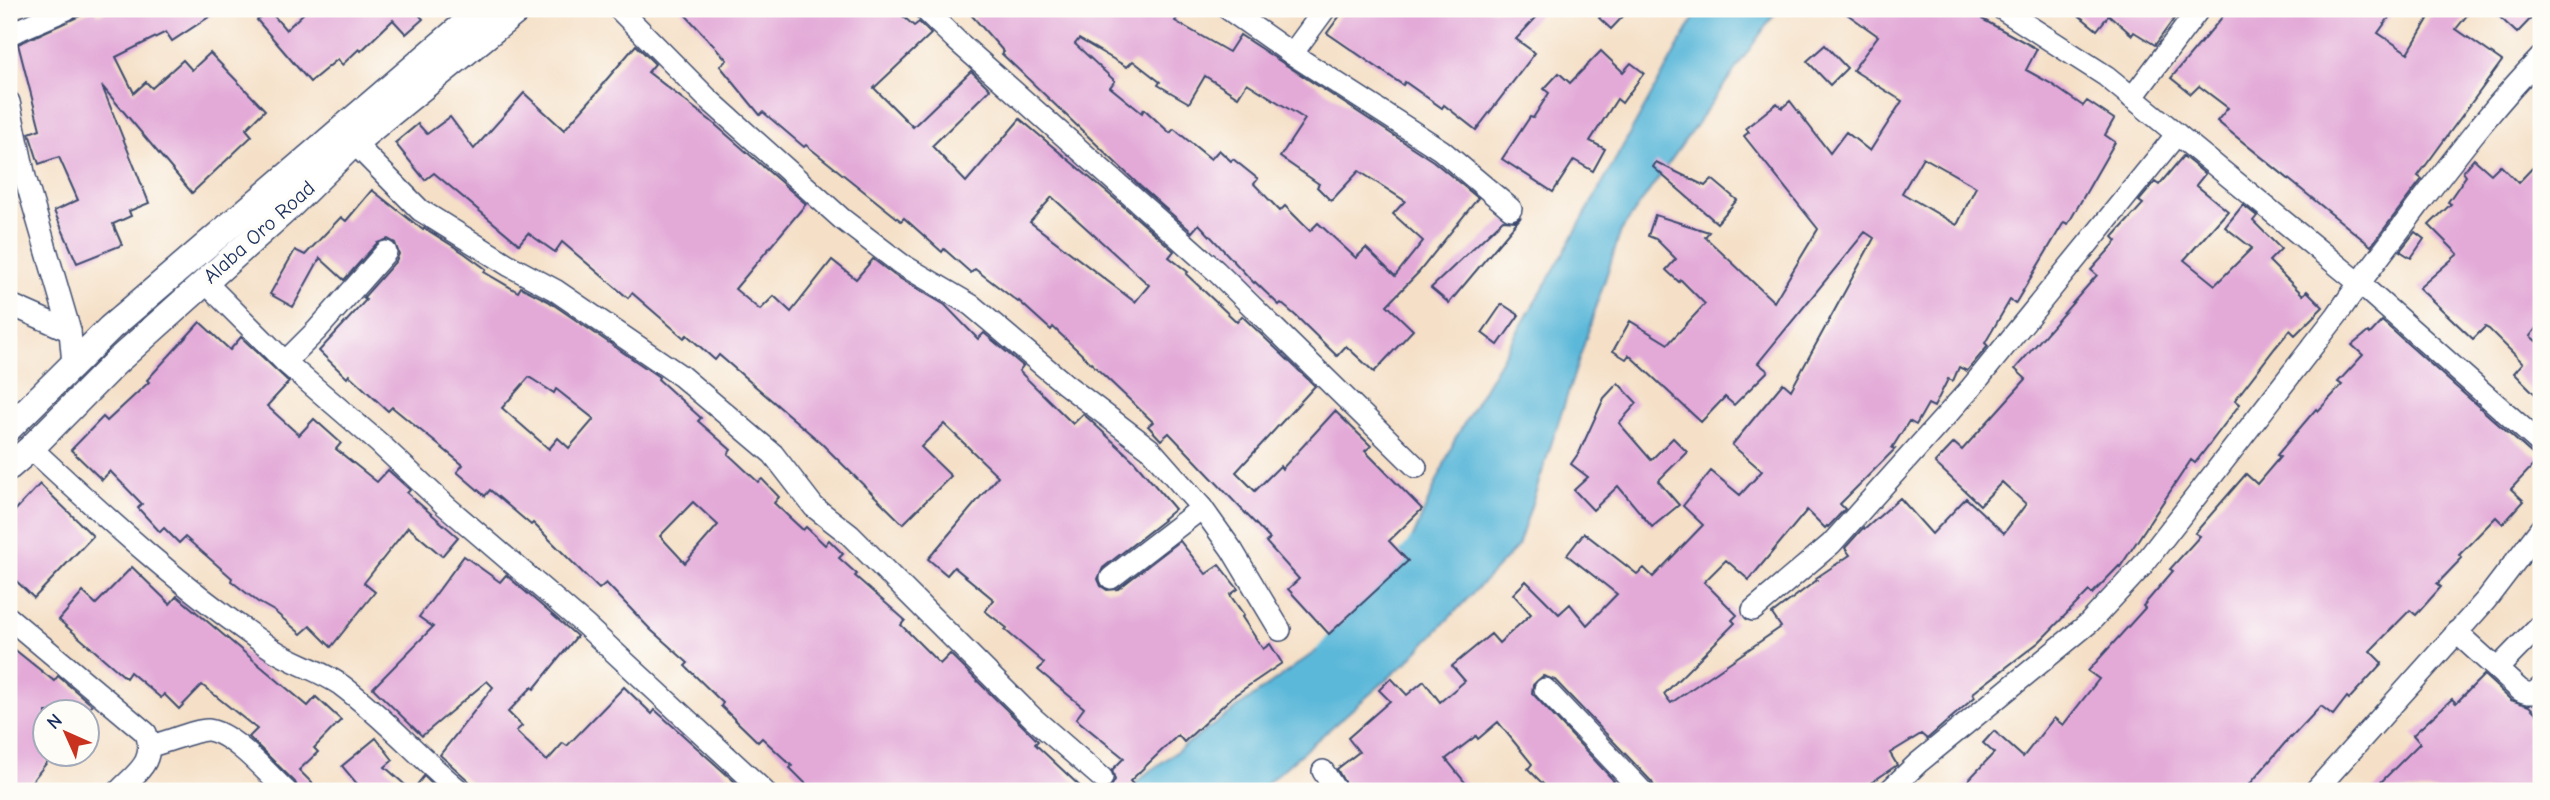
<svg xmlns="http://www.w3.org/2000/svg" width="2550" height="800" viewBox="0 0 2550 800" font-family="'Comic Neue',sans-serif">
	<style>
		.water { fill: #5bb8d9; stroke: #3b749c; stroke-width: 2 }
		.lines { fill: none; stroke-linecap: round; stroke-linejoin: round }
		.stream { stroke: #5bb8d9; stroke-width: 6 }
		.building { fill: #e3aad8; fill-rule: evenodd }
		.minor-casing { stroke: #3c4a6e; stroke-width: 24 }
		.major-casing { stroke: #3c4a6e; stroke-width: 29 }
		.minor { stroke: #fff; stroke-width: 21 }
		.major { stroke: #fff; stroke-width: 26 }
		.labels { text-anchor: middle; stroke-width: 6; stroke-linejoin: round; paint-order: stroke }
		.street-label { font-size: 21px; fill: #1b2f5e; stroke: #fdfcf7 }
	</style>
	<rect width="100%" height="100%" fill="#fdfcf7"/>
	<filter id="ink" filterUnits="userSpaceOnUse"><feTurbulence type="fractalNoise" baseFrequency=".0143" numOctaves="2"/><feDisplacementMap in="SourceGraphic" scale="14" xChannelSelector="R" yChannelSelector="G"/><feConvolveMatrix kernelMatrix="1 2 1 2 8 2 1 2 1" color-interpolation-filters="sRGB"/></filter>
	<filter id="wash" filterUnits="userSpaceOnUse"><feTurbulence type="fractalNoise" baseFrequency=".00686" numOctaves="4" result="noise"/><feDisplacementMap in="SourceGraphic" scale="28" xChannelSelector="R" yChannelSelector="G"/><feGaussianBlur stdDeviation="1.57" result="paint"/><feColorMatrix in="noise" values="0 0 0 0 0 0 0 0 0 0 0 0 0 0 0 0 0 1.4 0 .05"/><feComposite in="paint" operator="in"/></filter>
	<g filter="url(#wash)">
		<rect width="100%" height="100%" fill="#f5e0c7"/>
		<path class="water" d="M1699,9H1778L1621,231L1518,546L1408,661L1258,791H1127L1147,773L1323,646L1410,544L1455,439L1563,254Z"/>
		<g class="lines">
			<g class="stream">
				<path d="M1397,560L1412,541"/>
				<path d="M1320,650L1353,611"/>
			</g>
		</g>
		<g id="blocks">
			<g class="building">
				<path d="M95,9L98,15L111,9H221L172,41L166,32L116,57L134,93L146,82L152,88L183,60L192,70L210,53L265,110L246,129L252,136L192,193L102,86L149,203L129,211L131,216L113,224L122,245L77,263L54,211L78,200L59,157L39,164L29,133L40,129L18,44Z"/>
				<path d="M308,9H414L423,19L406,34L393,20L361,51L359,49L342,65L338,59L310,82L257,20L269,10L286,30Z"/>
				<path d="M680,9H895L914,26L919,22L931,34L874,88L913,127L971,71L990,89L932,146L966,182L1020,119L1122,205L1174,251L1169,257L1188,272L1186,274L1237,322L1242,316L1315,386L1236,472L1255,491L1280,466L1282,469L1335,411L1371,446L1365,451L1422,509L1389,541L1408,561L1329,634L1288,589L1299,579L1266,542L1270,539L1169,433L1161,440L1148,426L1153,422L1053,327L1051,330L1019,301L1018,302L975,269L971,273L944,249L942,252L904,218L901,221L806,145L804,147L763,112L760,115L720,66L727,60ZM1052,197L1149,285L1135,302L1030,222Z"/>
				<path d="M966,9H1183L1175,21L1229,52L1240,35L1433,161L1478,198L1419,272L1387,305L1413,330L1374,372L1346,346L1337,356L1296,316L1281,303L1279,305L1255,282L1254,283L1199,224L1192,232L1140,186L1002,54L1004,52ZM1079,39L1127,67L1133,61L1160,82L1158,85L1189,103L1205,76L1238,97L1247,83L1305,119L1280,157L1319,184L1317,187L1331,201L1359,171L1405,201L1393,214L1423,241L1395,276L1366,248L1356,258L1318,223L1310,231L1285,206L1280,211L1254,184L1258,179L1233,159L1231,161L1219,150L1211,159L1174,129L1170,133L1144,109L1142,113L1110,87L1115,81L1075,44Z"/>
				<path d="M1345,9H1544L1516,39L1535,53L1476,130L1444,105L1442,108L1405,82L1403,85L1327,33Z"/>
				<path d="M1608,9H1630L1611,29L1599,18Z"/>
				<path d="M1840,9H1988L1982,19L2037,49L2026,70L2050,83L2083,106L2087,101L2114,119L2105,135L2115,142L2068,224L2064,222L2015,304L2010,300L1985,343L1988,346L1967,371L1959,367L1953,381L1948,379L1934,407L1928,404L1916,425L1909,421L1892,448L1895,449L1840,504L1845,509L1828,527L1827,526L1825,528L1807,510L1749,580L1726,560L1704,582L1737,615L1732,620L1735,623L1664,694L1671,703L1781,627L1772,614L1817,580L1816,578L1850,555L1845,548L1863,528L1865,529L1900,498L1932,534L1966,498L2004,533L2026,504L2002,482L1980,505L1935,463L1954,443L1962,450L2026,379L2015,369L2097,275L2091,270L2117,241L2113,237L2143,204L2139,201L2155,182L2159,185L2183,156L2205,174L2196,185L2228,211L2184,260L2215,285L2252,248L2225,227L2243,205L2257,216L2253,221L2281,249L2269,261L2303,295L2307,291L2323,307L2295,335L2290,330L2275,348L2235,400L2240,404L2195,463L2191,460L2120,567L2119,566L2092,594L2089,591L2039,642L1973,693L1975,697L1927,739L1921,734L1890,753L1897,765L1859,791H1656L1652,782L1555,680L1543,676L1533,685L1532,693L1614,781L1603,791H1550L1528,769L1532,764L1498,722L1478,739L1476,736L1446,759L1472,791H1349L1337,769L1359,752L1348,738L1390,701L1379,690L1391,678L1407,695L1424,681L1440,702L1465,681L1452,666L1491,634L1499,643L1531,614L1513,594L1526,581L1559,614L1570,604L1587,625L1617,594L1567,555L1584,533L1637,574L1644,568L1653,577L1703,525L1683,506L1711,471L1740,495L1762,471L1732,445L1783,383L1791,390L1874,238L1865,232L1758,363L1768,371L1734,405L1725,397L1701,422L1629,355L1626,359L1613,351L1630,321L1668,344L1705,304L1681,280L1679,282L1666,270L1676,259L1656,239L1648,236L1655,215L1709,232L1705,237L1774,302L1818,229L1744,136L1749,132L1746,128L1777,103L1782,108L1790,101L1830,153L1846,132L1870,151L1902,101L1853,70L1878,36ZM1923,157L1976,187L1957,225L1902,193Z"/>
				<path d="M2071,9H2164L2176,16L2155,45L2134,32L2132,35L2109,15L2097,30Z"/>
				<path d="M2229,9H2395L2378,33L2408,53L2434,9H2472L2456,29L2502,61L2418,176L2422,179L2371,246L2217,121L2228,108L2199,86L2191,94L2171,78Z"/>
				<path d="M2491,9H2540L2517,33Z"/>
				<path d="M636,45L655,64L648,72L711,121L806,204L735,289L760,310L774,296L791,312L832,260L856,279L873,259L894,275L945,305L978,339L984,333L1023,366L1019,371L1073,424L1083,414L1090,420L1134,461L1175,509L1163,519L1164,520L1103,568L1098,579L1101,586L1107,590L1118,589L1180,541L1206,574L1219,565L1238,589L1230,595L1244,615L1242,617L1263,649L1270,644L1282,663L1232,697L1184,742L1178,735L1130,781L1139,791H1089L1093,787L1100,791L1111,787L1115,780L1112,770L1124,758L1076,719L1084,708L1038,670L1044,663L1005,630L1007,628L985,611L994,600L954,567L947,575L928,559L998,476L944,424L921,447L951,476L903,524L820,442L719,355L715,360L687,335L684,338L632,293L628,298L562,242L555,252L528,233L519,244L434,173L425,180L395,143L418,124L427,134L450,117L474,149L524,93L564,130L602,87L601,86Z"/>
				<path d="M1825,45L1847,68L1830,85L1807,61Z"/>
				<path d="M1601,51L1623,72L1631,63L1644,73L1622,103L1617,99L1590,141L1605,149L1593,171L1574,160L1553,192L1502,159L1530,117L1533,118L1549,93L1544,89L1559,73L1570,83Z"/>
				<path d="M2474,159L2491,174L2500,165L2518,183L2541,159V322L2530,336L2541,345V400L2514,373L2523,363L2489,329L2485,327L2473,339L2419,288L2458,254L2429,225L2451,204L2448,202L2466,176L2463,172Z"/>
				<path d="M1656,162L1705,186L1712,179L1737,200L1717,223L1653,167Z"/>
				<path d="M372,190L423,230L424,228L464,253L486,269L484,272L518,292L521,287L548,301L659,377L658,379L701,418L698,421L731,450L728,454L758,482L762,479L779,497L774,503L803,530L806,527L825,545L829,540L843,554L839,558L857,574L855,576L905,620L901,625L940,664L950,654L1038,741L1035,744L1085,791H813L790,768L792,766L762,738L758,742L721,706L723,703L685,666L688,663L651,630L606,583L599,589L533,523L531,525L490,490L485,496L457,472L463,465L392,407L388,411L349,375L347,378L319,351L366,300L363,298L396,261L399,254L395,243L388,239L377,243L344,280L320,258L293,307L270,294L295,250L305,255L341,217L346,221ZM529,377L554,393L556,389L594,419L569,448L558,438L549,449L502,408ZM693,502L718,525L685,563L660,536Z"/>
				<path d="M1521,217L1449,303L1431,288L1503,220L1515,221Z"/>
				<path d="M2415,232L2424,239L2411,258L2400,251Z"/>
				<path d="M1502,304L1519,315L1498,345L1482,333Z"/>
				<path d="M2382,321L2532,454L2541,457L2511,489L2524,501L2503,524L2496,517L2459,555L2462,558L2437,584L2441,587L2416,615L2410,610L2370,651L2382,663L2349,699L2347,697L2333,715L2321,706L2291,738L2290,737L2244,791H1958L1994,753L1983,743L1994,731L2023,757L2054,718L2063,725L2099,679L2088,671L2145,608L2143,606L2173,571L2170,569L2200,536L2195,533L2246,474L2257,484L2280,457L2277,455L2316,409L2318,411L2342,385L2338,382L2363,355L2352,345L2368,332L2370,334Z"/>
				<path d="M200,322L230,350L241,337L289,382L267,406L299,435L314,419L341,443L336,449L377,482L388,470L410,490L407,493L458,537L442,556L408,527L364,583L375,592L331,647L310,626L301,634L274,611L258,602L231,581L232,578L185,537L179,543L164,528L160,532L138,508L142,504L110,471L102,480L71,450L103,417L107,421L149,382L147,380Z"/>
				<path d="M1618,383L1637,403L1619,423L1651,460L1673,438L1687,452L1658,481L1679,505L1652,527L1618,486L1593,510L1574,490L1588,477L1571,464L1580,451L1604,398Z"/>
				<path d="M40,484L93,536L34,598L9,574V517Z"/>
				<path d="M464,556L500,582L506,575L577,636L534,689L532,687L508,712L522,726L516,731L547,761L563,743L567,746L624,687L652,714L655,710L745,791H473L469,781L440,755L493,687L487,681L422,736L373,688L433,627L419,617Z"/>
				<path d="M132,567L170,604L177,596L308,706L316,697L341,720L314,748L318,752L299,770L320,791H299L295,782L249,737L257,729L202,685L179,709L164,694L161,698L130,672L126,678L59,620L83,592L96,604Z"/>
				<path d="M9,645L54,681L58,676L92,705L86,712H46V754L52,756L24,791H9Z"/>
				<path d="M2484,675L2511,700L2529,706L2541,718V791H2372L2420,743L2413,735L2452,699L2456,703Z"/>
				<path d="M376,738L393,760L385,767L412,791H363L342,766Z"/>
				<path d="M424,776L436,788L440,791H412Z"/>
			</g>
		</g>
	</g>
	<g filter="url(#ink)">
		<use href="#blocks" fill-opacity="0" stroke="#3c4a6e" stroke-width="2"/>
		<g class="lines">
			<defs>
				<g id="minor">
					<path d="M619,9L707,98L842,219L901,264L971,305L1065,384L1150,449L1202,508L1232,550L1280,630"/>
					<path d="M924,9L957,41L1216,271L1416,467"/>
					<path d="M1228,9L1292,54L1441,150L1511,209"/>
					<path d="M2002,9L2106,76L2359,283L2541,444"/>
					<path d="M9,34L67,9"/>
					<path d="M1292,54L1325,9"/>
					<path d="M2132,98L2199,9"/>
					<path d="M9,102L25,177L70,331L73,364"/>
					<path d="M354,143L420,210L510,266L555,290L681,376L773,454L814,507L850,535L1034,719L1102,778"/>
					<path d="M204,281L285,362L379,443L447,507L585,625L764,791"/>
					<path d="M9,304L70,331"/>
					<path d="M285,362L317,330L386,252"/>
					<path d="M31,448C108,520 186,592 275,651C296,664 321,671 341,685C384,717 419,757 460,791"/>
					<path d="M1111,578L1202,508"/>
					<path d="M1753,610L1831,544L1970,389L2177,134"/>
					<path d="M9,618L146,733C156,762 137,772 119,791"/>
					<path d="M2456,632L2520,690C2529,695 2534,694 2541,687"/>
					<path d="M2497,669L2541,624"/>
					<path d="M1545,689L1642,791"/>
					<path d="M150,746C165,743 198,729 208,730C233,733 268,774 286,791"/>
					<path d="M1323,771L1336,791"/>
					<path d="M1889,791L1918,763L2089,623L2142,566L2337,315C2362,278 2390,243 2417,207C2457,155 2496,103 2541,57"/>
					<path d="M2315,791L2486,600L2541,528"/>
				</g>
				<g id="major">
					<path d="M9,428L110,328L482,9"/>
					<path d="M9,467L31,448L115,363L292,204L354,143L519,9"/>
				</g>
			</defs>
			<use href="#minor" class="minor-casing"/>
			<use href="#major" class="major-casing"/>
			<use href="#minor" class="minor"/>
			<use href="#major" class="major"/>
		</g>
	</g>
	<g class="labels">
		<g class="street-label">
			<text transform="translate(259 232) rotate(-42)" y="7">Alaba Oro Road</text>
		</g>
	</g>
	<rect width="2550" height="800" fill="none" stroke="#fdfcf7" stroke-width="35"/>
	<g transform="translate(66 733) rotate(315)"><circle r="33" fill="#fdfcf7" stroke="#a3aaba" stroke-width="2"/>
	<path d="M0-5L12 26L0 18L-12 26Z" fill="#c8321e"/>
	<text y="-10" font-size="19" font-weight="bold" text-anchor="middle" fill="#1b2f5e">N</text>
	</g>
</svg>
